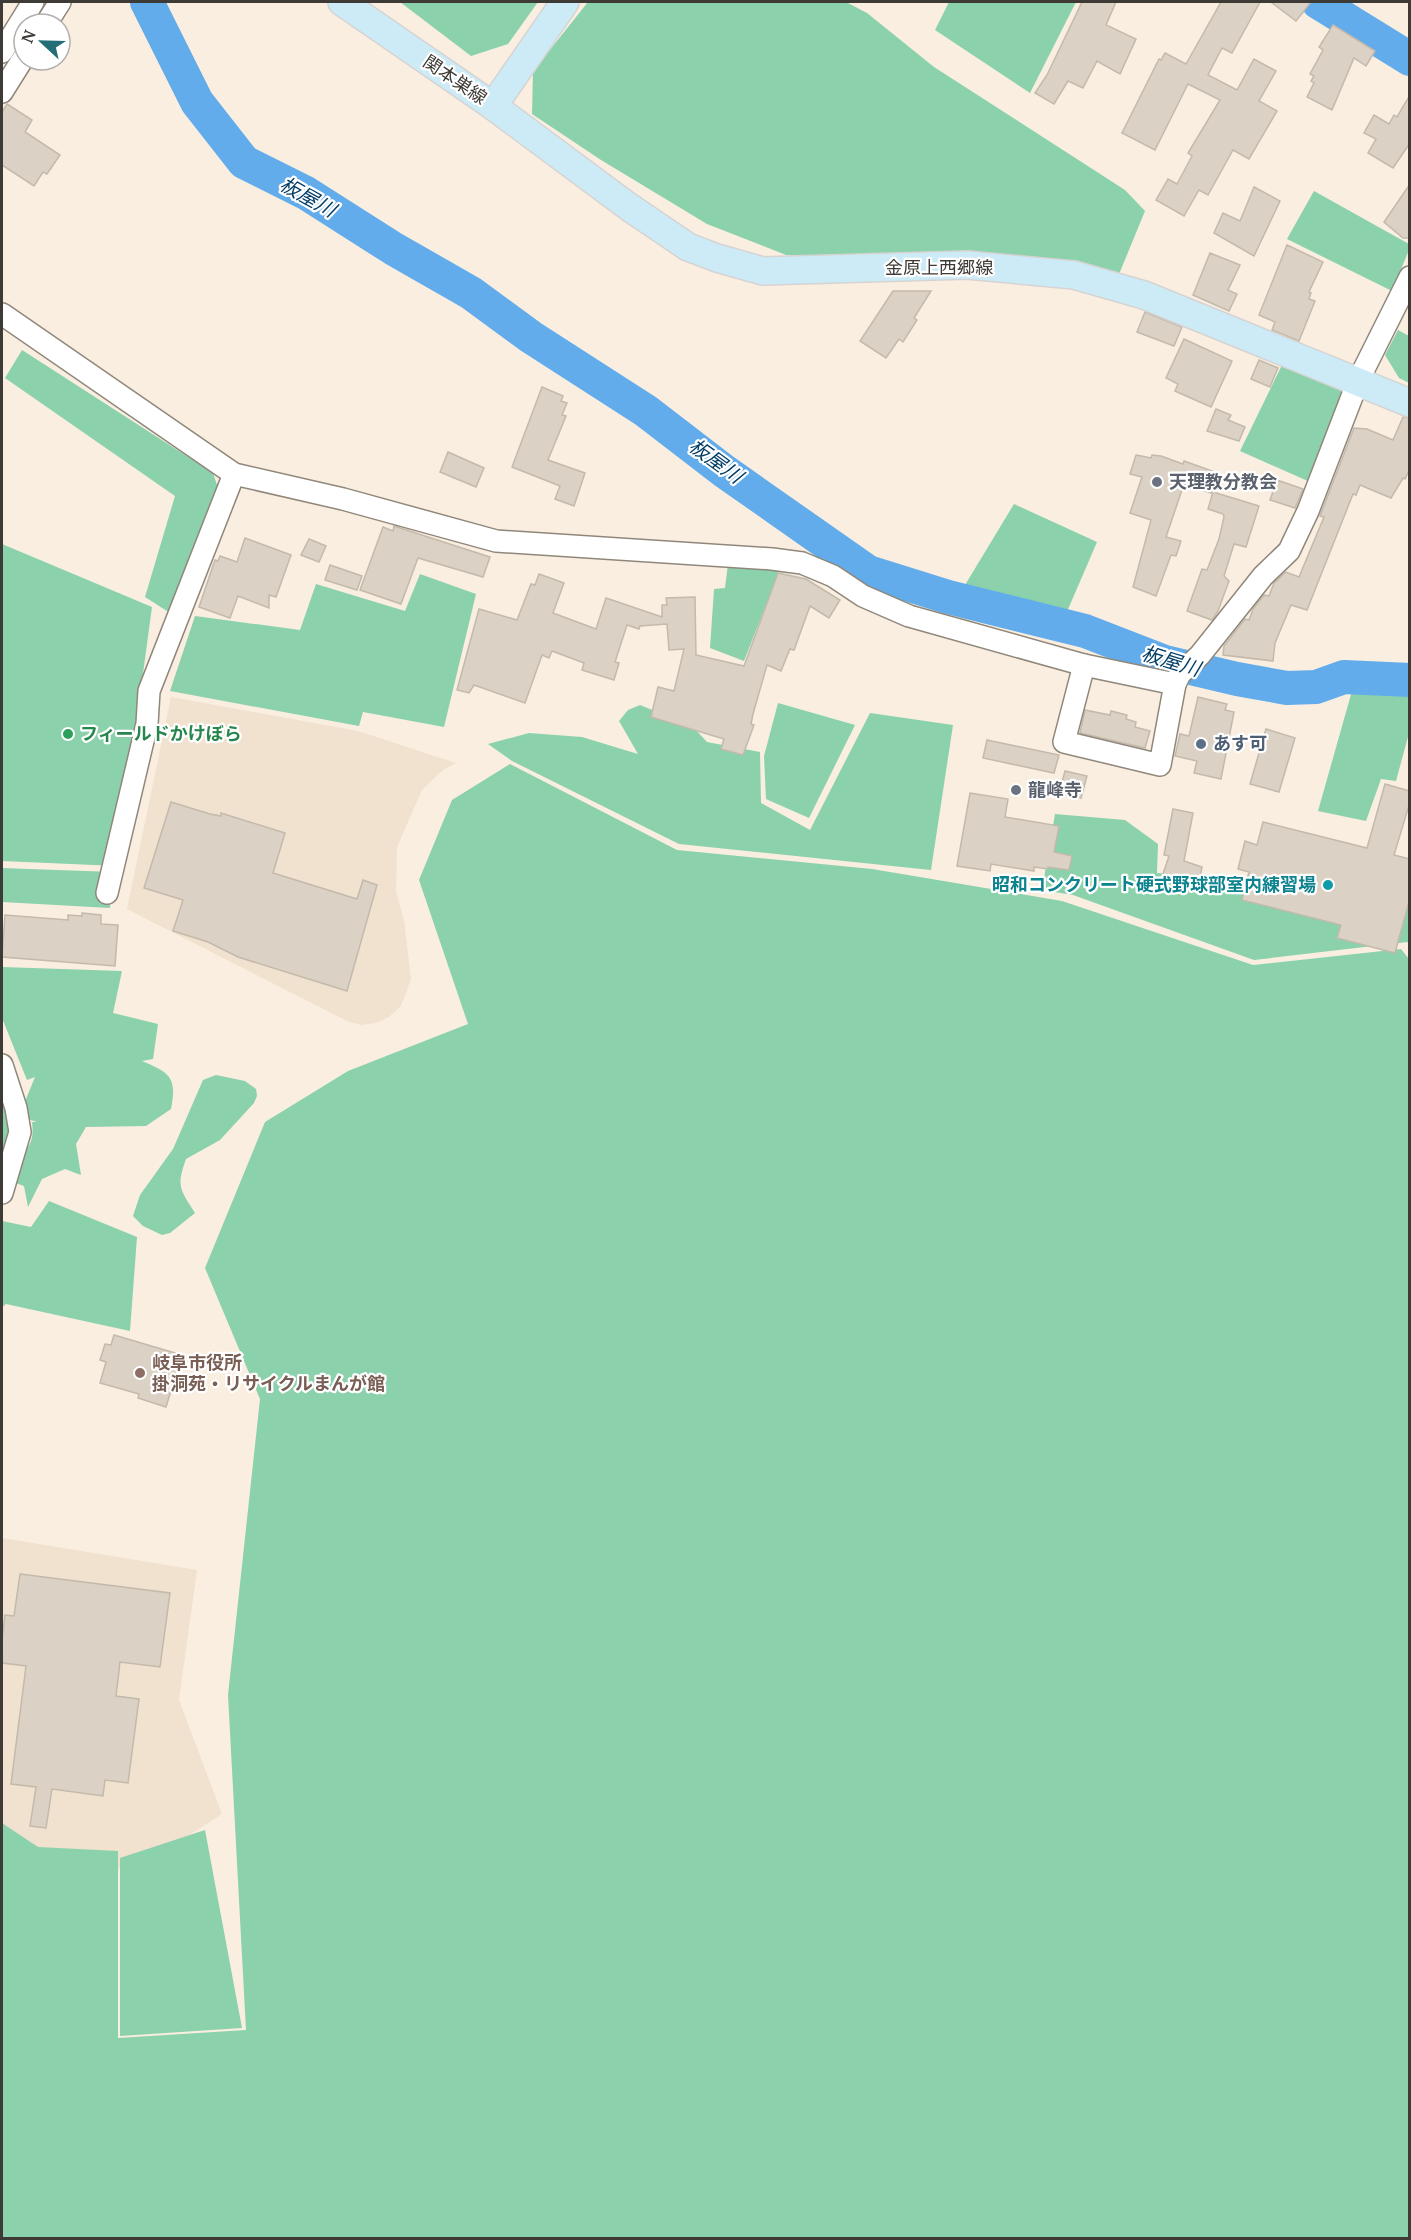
<svg xmlns="http://www.w3.org/2000/svg" width="1411" height="2240" viewBox="0 0 1411 2240" font-family="'PT Serif','Noto Sans JP',serif">
	<style>
		.built { fill: #f0e2ce }
		.green { fill: #8bd1ac }
		.lines { fill: none; stroke-linecap: round; stroke-linejoin: round }
		.river { stroke: #63aceb; stroke-width: 34 }
		.building { fill: #dbd1c4; stroke: #c3baac; stroke-width: 1.5 }
		.minor-casing { stroke: #90877b; stroke-width: 24 }
		.major-casing { stroke: #d5d4d3; stroke-width: 30 }
		.minor { stroke: #fff; stroke-width: 21 }
		.major { stroke: #cdebf7; stroke-width: 27 }
		.worship-dot { fill: #6b7280; stroke: #fff; stroke-width: 2 }
		.leisure-dot { fill: #2e9e5b; stroke: #fff; stroke-width: 2 }
		.service-dot { fill: #5c6f8a; stroke: #fff; stroke-width: 2 }
		.culture-dot { fill: #0f9aa8; stroke: #fff; stroke-width: 2 }
		.education-dot { fill: #8d6e63; stroke: #fff; stroke-width: 2 }
		.labels { text-anchor: middle; stroke-width: 4.5; stroke-linejoin: round; paint-order: stroke }
		.street-label { font-size: 18px; fill: #3e3a35; stroke: #fff }
		.worship-label { font-size: 18px; font-weight: bold; fill: #5b616d; stroke: #fff; text-anchor: start }
		.leisure-label { font-size: 18px; font-weight: bold; fill: #27864d; stroke: #fff; text-anchor: start }
		.service-label { font-size: 18px; font-weight: bold; fill: #4e5e75; stroke: #fff; text-anchor: start }
		.culture-label { font-size: 18px; font-weight: bold; fill: #0d838f; stroke: #fff; text-anchor: end }
		.education-label { font-size: 18px; font-weight: bold; fill: #785e54; stroke: #fff; text-anchor: start }
		.water-label { font-size: 20px; font-style: italic; fill: #043e67; stroke: #fff }
	</style>
	<rect width="100%" height="100%" fill="#f9eee0"/>
	<g class="built">
		<path d="M171,697L358,731L456,763L443,770L422,790L397,847L396,891L404,920L411,979L401,1006L389,1017L376,1023L361,1025L347,1021L127,909Z"/>
		<path d="M2,1538L197,1570L179,1700L222,1814L160,1854L99,1875L2,1836Z"/>
	</g>
	<g class="green">
		<path d="M400,2H538L508,44L471,56Z"/>
		<path d="M588,2H846L867,13L934,67L1125,190L1145,211L1117,279L916,257L786,255L707,224L601,160L532,114L533,71Z"/>
		<path d="M949,2H1076L1030,93L935,30Z"/>
		<path d="M1314,191L1409,244V250L1392,291L1287,239Z"/>
		<path d="M1398,330L1409,336V383L1399,378L1385,355Z"/>
		<path d="M22,350L213,473L218,488L170,613L145,597L175,496L5,378Z"/>
		<path d="M1282,365L1344,388L1348,399L1310,482L1240,451Z"/>
		<path d="M1014,504L1097,542L1063,621L962,590Z"/>
		<path d="M2,544L152,607L117,866L2,861Z"/>
		<path d="M728,564L780,569L744,661L710,648L714,589L725,588Z"/>
		<path d="M420,574L476,594L444,727L363,712L359,726L170,691L195,616L300,630L316,584L405,611Z"/>
		<path d="M1409,686V733L1396,781L1381,779L1366,821L1318,811L1352,691Z"/>
		<path d="M778,703L855,725L809,818L766,799L764,756Z"/>
		<path d="M640,705L692,726L707,742L760,752L761,803L810,830L870,713L953,725L931,870L679,844L512,761L488,744L529,733L582,737L638,754L619,721L628,710Z"/>
		<path d="M510,764L677,850L872,869L1062,901L1253,965L1401,949L1409,959V2238H2V1823L38,1847L118,1851V2038L246,2030L228,1695L260,1399L205,1268L265,1122L348,1071L468,1024L419,880L452,800Z"/>
		<path d="M1055,814L1125,820L1158,844L1157,873L1226,877L1235,883L1384,926L1409,906V944L1407,942L1254,960L1073,895L1042,890Z"/>
		<path d="M2,868L113,872L110,908L2,902Z"/>
		<path d="M2,967L122,971L113,1013L158,1024L153,1059L142,1061C171,1073 177,1078 171,1109L146,1126L86,1127L76,1144L81,1175L65,1169L42,1179L28,1207L24,1186L7,1180L2,1204V1076L15,1157C31,1150 34,1139 32,1122H37L28,1119L24,1104L35,1077L27,1080L2,1018Z"/>
		<path d="M216,1075L245,1081L256,1089L257,1096L254,1103L220,1140L186,1159C176,1187 180,1189 195,1213L170,1233L162,1235L143,1226L133,1216L140,1195L173,1149L203,1080Z"/>
		<path d="M49,1201L137,1237L130,1331L6,1304L2,1307V1221L31,1227Z"/>
		<path d="M205,1830L242,2028L120,2036V1858Z"/>
	</g>
	<g class="lines">
		<g class="river">
			<path d="M147,2L197,102L244,162L306,193L394,249L471,293L531,337L646,411L724,471L868,572L948,597L1085,631L1165,662L1237,679L1287,688L1316,687L1344,677L1410,680"/>
			<path d="M1318,2L1410,59"/>
		</g>
	</g>
	<g class="building">
		<path d="M1082,2H1116L1106,25L1136,39L1120,74L1097,61L1083,88L1068,81L1054,104L1035,93L1047,75Z"/>
		<path d="M1221,2H1260L1232,53L1222,48L1208,75L1237,90L1254,59L1276,71L1259,101L1277,111L1249,159L1233,150L1208,195L1199,190L1184,216L1156,200L1168,179L1177,184L1192,156L1188,153L1220,100L1188,84L1155,150L1122,133L1159,59L1161,60L1165,53L1186,64Z"/>
		<path d="M1271,2H1311L1296,21Z"/>
		<path d="M1333,25L1375,51L1366,66L1354,58L1332,110L1307,97L1314,83L1311,81L1314,76L1310,74L1323,50L1319,47Z"/>
		<path d="M1410,95V143L1393,168L1368,153L1376,139L1364,133L1374,115L1389,124L1394,115L1397,117Z"/>
		<path d="M7,104L32,120L25,132L60,155L47,174L43,172L34,186L2,165V112Z"/>
		<path d="M1410,184V238H1403L1384,222Z"/>
		<path d="M1254,187L1280,201L1254,256L1214,233L1223,213L1240,221Z"/>
		<path d="M1287,245L1323,262L1309,292L1311,293L1309,299L1315,301L1299,341L1272,330L1275,322L1259,315Z"/>
		<path d="M1210,253L1240,265L1228,290L1237,294L1229,311L1193,295Z"/>
		<path d="M893,291H931L914,318L917,320L903,342L899,339L886,358L860,341Z"/>
		<path d="M1145,312L1182,327L1174,346L1137,332Z"/>
		<path d="M1184,339L1232,361L1211,407L1175,391L1178,384L1166,378Z"/>
		<path d="M1259,360L1278,368L1270,387L1251,379Z"/>
		<path d="M542,387L563,396L561,401L567,403L562,415L566,416L548,460L585,473L574,506L555,499L560,486L512,467Z"/>
		<path d="M1216,409L1231,415L1228,420L1245,427L1239,441L1207,431Z"/>
		<path d="M1403,417L1410,418V468L1405,479L1403,478L1391,498L1360,485L1356,495L1353,494L1307,610L1291,605L1275,643L1273,661L1223,655L1224,646L1245,619L1249,620L1253,609L1264,595L1269,596L1274,583L1286,572L1299,577L1324,517L1320,516L1354,428L1367,429L1393,440Z"/>
		<path d="M448,452L484,468L476,487L440,472Z"/>
		<path d="M1136,455L1151,458L1152,455L1161,456L1183,464L1184,461L1212,471L1211,474L1218,477L1211,493L1184,484L1166,537L1181,541L1176,556L1171,555L1156,596L1133,587L1151,520L1130,513L1142,477L1130,474Z"/>
		<path d="M1277,480L1303,489L1295,508L1270,500Z"/>
		<path d="M1213,492L1259,506L1246,547L1234,544L1224,576L1229,581L1218,611L1212,620L1187,611L1202,569L1207,570L1219,539L1224,517L1223,514L1208,509Z"/>
		<path d="M394,526L490,557L483,577L418,558L401,604L360,590L383,527L393,531Z"/>
		<path d="M245,538L291,555L276,597L269,595V608L238,596L230,618L199,607L215,560L218,561L220,556L237,562Z"/>
		<path d="M309,539L326,546L319,562L301,555Z"/>
		<path d="M330,565L362,576L357,590L325,580Z"/>
		<path d="M778,573L806,579L840,600L829,618L810,606L794,650L790,649L781,671L767,665L753,714L751,724L754,725L743,755L721,749L724,739L651,717L658,687L674,691L684,649L669,650L667,624L640,626L639,629L627,625L615,662L619,663L614,680L582,670L584,663L552,651L549,658L542,655L525,703L474,685L469,693L457,690L479,609L517,620L531,584L535,585L539,574L564,583L553,613L596,629L606,598L662,617V605H667L666,598L695,597L696,655L744,666Z"/>
		<path d="M1198,697L1227,704L1225,710L1234,712L1221,779L1194,773L1197,761L1175,756L1180,734L1189,736Z"/>
		<path d="M1085,710L1110,715L1111,711L1127,715L1126,719L1136,722L1135,727L1150,731L1145,748L1080,733Z"/>
		<path d="M1266,729L1295,738L1279,792L1250,784Z"/>
		<path d="M987,740L1059,755L1054,773L983,758Z"/>
		<path d="M1065,771L1087,776L1081,798L1059,793Z"/>
		<path d="M1385,784L1410,791V802L1394,855L1410,859V898L1395,953L1337,938L1341,925L1242,900L1249,872L1238,869L1245,841L1257,845L1263,822L1367,848Z"/>
		<path d="M970,793L1008,799L1005,817L1059,826L1054,852L1072,856L1069,870L1048,867V869L1034,867V871L991,864L990,871L957,866Z"/>
		<path d="M171,802L210,814L221,816V813L285,833L273,873L357,899L363,880L377,885L347,991L238,957L208,942L173,931L183,900L144,888Z"/>
		<path d="M1173,809L1193,813L1184,861L1202,867L1198,888L1162,877L1169,856L1164,855Z"/>
		<path d="M82,913L101,915V924L118,925L115,966L2,957L5,915L68,920V915L82,916Z"/>
		<path d="M114,1335L182,1355L166,1407L138,1398L139,1394L100,1383L106,1362L100,1360L105,1344L111,1345Z"/>
		<path d="M20,1574L170,1593L160,1667L120,1662L116,1696L139,1699L128,1783L105,1780L103,1796L52,1789L46,1828L30,1826L36,1787L11,1784L26,1666L2,1663V1641L5,1615L14,1616Z"/>
	</g>
	<g class="lines">
		<defs>
			<g id="minor">
				<path d="M46,24L60,2"/>
				<path d="M2,52L33,2"/>
				<path d="M2,92L24,57"/>
				<path d="M2,314L234,474L343,499L496,541L772,559L802,563L833,576L863,596L909,616L1084,665L1175,684L1180,674L1200,655L1263,576L1289,551L1308,511L1358,381L1410,277"/>
				<path d="M1084,665L1064,742L1160,765L1175,684"/>
				<path d="M107,893L147,724L149,691L234,474"/>
				<path d="M2,1065L16,1108L20,1132L2,1193"/>
			</g>
			<g id="major">
				<path d="M342,2L493,106L629,207L688,247L717,258L763,271L967,265L1074,275L1144,295L1410,403"/>
				<path d="M493,106L565,2"/>
			</g>
		</defs>
		<use href="#minor" class="minor-casing"/>
		<use href="#major" class="major-casing"/>
		<use href="#minor" class="minor"/>
		<use href="#major" class="major"/>
	</g>
	<g class="worship-dot">
		<circle cx="1157" cy="482" r="6"/>
		<circle cx="1016" cy="790" r="6"/>
	</g>
	<circle class="leisure-dot" cx="68" cy="734" r="6"/>
	<circle class="service-dot" cx="1201" cy="744" r="6"/>
	<circle class="culture-dot" cx="1328" cy="885" r="6"/>
	<circle class="education-dot" cx="140" cy="1373" r="6"/>
	<g class="labels">
		<g class="street-label">
			<text transform="translate(455 80) rotate(34)" y="6">関本巣線</text>
			<text x="939" y="274">金原上西郷線</text>
		</g>
		<g class="worship-label">
			<text x="1169" y="488">天理教分教会</text>
			<text x="1028" y="796">龍峰寺</text>
		</g>
		<g class="leisure-label">
			<text x="80" y="740">フィールドかけぼら</text>
		</g>
		<g class="service-label">
			<text x="1213" y="750">あす可</text>
		</g>
		<g class="culture-label">
			<text x="1316" y="891">昭和コンクリート硬式野球部室内練習場</text>
		</g>
		<g class="education-label">
			<text x="152" y="1369">岐阜市役所<tspan x="152" dy="21">掛洞苑・リサイクルまんが館</tspan></text>
		</g>
		<g class="water-label">
			<text transform="translate(308 197) rotate(29)" y="7">板屋川</text>
			<text transform="translate(716 461) rotate(36)" y="7">板屋川</text>
			<text transform="translate(1171 661) rotate(17)" y="7">板屋川</text>
		</g>
	</g>
	<rect width="1411" height="2240" fill="none" stroke="#3e3a35" stroke-width="6"/>
	<g transform="translate(42 42) rotate(292)"><circle r="28" fill="#ffffff" stroke="#b2b0ae" stroke-width="1.5"/>
	<path d="M0-4.5L10 22L0 15L-10 22Z" fill="#236e76"/>
	<text y="-9" font-size="16" font-weight="bold" text-anchor="middle" fill="#3e3a35">N</text>
	</g>
</svg>
